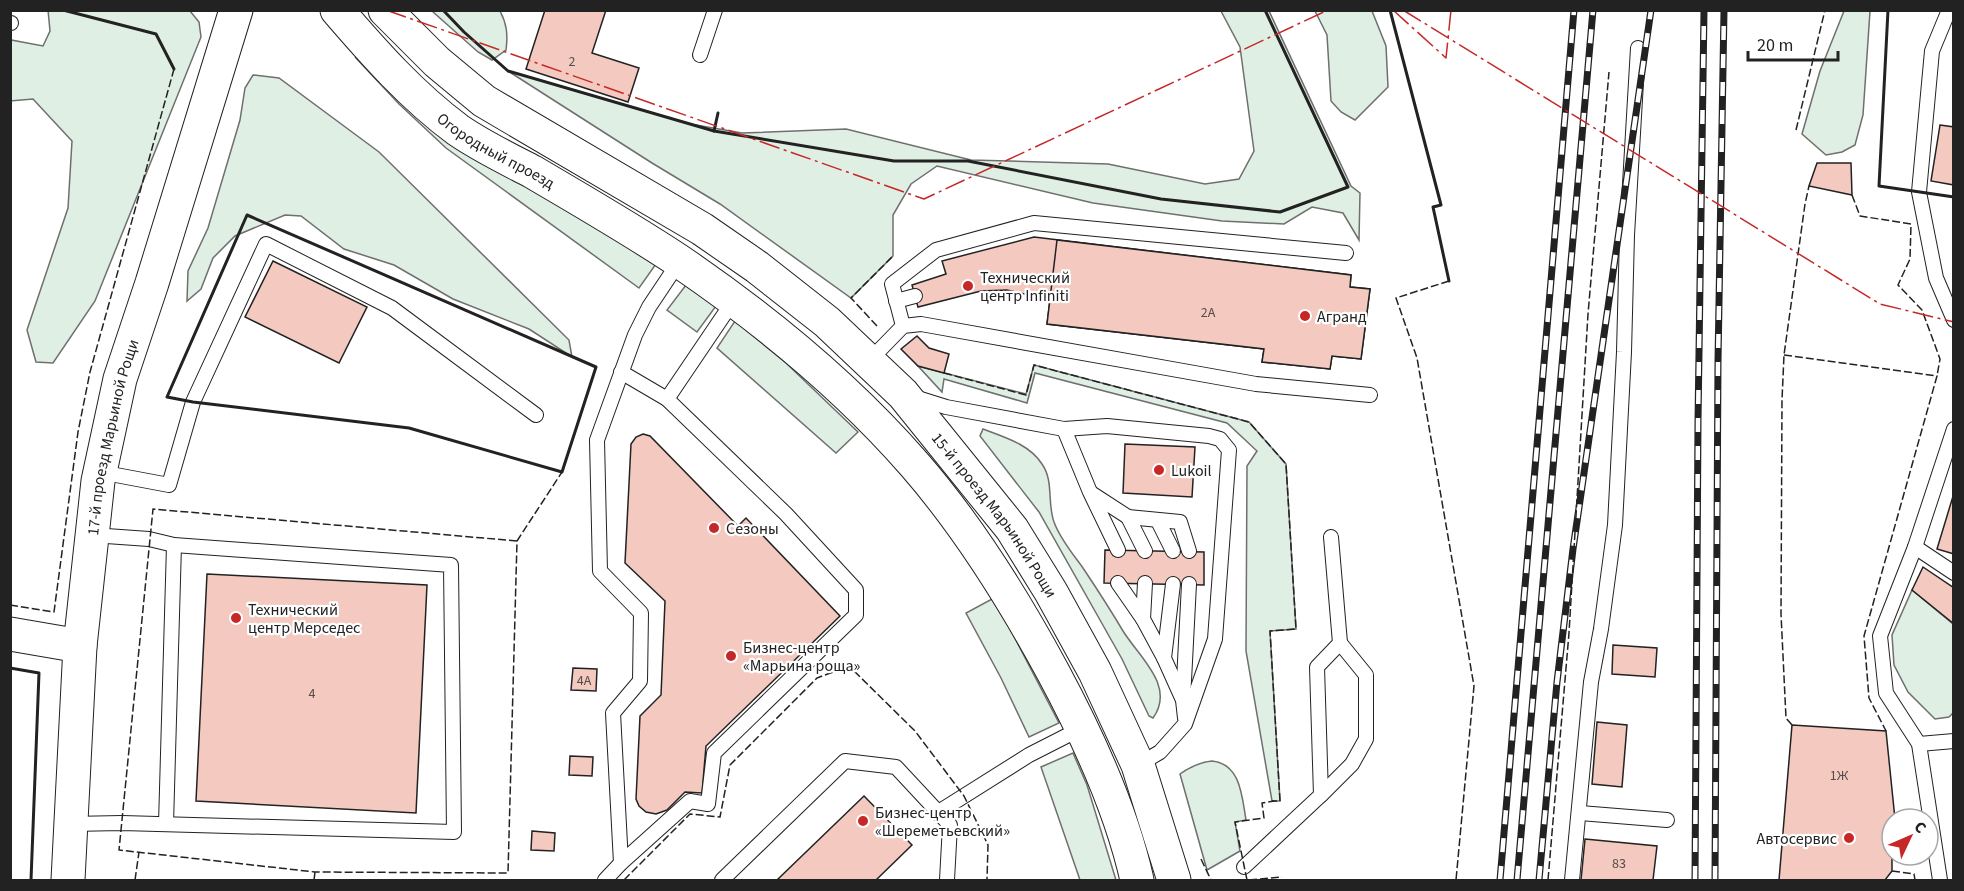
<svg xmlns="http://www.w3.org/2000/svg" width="1964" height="891" viewBox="0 0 1964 891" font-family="'Source Sans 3',sans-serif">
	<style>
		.green { fill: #e0efe3; stroke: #6f6f6f; stroke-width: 1.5 }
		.building { fill: #f3c9c0; stroke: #222; stroke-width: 1.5 }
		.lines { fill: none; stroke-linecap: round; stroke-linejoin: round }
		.service-casing { stroke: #222; stroke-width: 16 }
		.tertiary-casing { stroke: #222; stroke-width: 35 }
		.secondary-casing { stroke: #222; stroke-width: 35 }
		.service { stroke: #fff; stroke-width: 14 }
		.tertiary { stroke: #fff; stroke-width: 33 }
		.secondary { stroke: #fff; stroke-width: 33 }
		.rail-casing { stroke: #222; stroke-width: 7 }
		.rail { stroke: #fff; stroke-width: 4.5; stroke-dasharray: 14; stroke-linecap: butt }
		.fence { stroke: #222; stroke-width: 1.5; stroke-dasharray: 8 3; stroke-linecap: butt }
		.wall { stroke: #222; stroke-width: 3 }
		.power { stroke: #c62828; stroke-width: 1.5; stroke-dasharray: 21 4.5 3 4.5; stroke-linecap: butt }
		.poi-dot { fill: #c62828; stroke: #fff; stroke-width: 2 }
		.labels { text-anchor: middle; stroke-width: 4.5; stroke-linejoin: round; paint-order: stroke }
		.number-label { font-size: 14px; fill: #564c4a }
		.street-label { font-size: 16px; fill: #222; stroke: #fff }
		.poi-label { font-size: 16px; fill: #222; stroke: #fff; text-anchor: start }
	</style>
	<rect width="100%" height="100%" fill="#fff"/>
	<g class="green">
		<path d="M48,10L190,11L199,22L201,37L95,301L53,363L36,362L27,330L68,208L72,141L33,99L10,101L11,40L43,46L50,31Z"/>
		<path d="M432,11H500C507,24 508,35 506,50L492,60L478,52Z"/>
		<path d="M1221,11H1269L1351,186L1360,193L1359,240L1343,213L1312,207L1284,224L1222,221L1093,203L937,166L911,184L893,215V256L851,298L720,204L652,163L508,71L690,124L742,133L846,129L971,160L1108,164L1205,184L1239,179L1254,151L1240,47Z"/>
		<path d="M1315,11H1372L1386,46L1388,87L1355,120L1341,112L1331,101L1327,35Z"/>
		<path d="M1844,11H1870L1863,115L1855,145L1842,152L1826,155L1802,134L1820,71Z"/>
		<path d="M355,57L402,100L656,264L639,288L446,148L399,104Z"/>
		<path d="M253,75L279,78L379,152L569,340L572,357L529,329L453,299L394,265L344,249L301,216L285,215L235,236L213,258L201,289L187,301L188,271L208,228L240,120L245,88Z"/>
		<path d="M686,285L716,306L697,332L667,310Z"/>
		<path d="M735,321L786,363L858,432L836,453L717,348Z"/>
		<path d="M1034,365L1249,422L1286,464L1296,629L1270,631L1280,801H1272L1246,651L1247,466L1257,451L1227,423L1035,373L1027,403L944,379L942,392L918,366L1026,394Z"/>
		<path d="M983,429C1004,437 1029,444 1042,464C1054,481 1047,503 1054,522C1060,539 1073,554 1083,568C1097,589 1110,609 1123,631C1139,657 1176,686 1153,718L1149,716L1122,659L1039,512L980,436Z"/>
		<path d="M1912,590L1953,624L1954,712L1949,717L1935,719L1908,692L1894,665L1892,635Z"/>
		<path d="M992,599L1007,623L1059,723L1029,737L1001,678L966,613Z"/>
		<path d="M1073,753L1087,785L1116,880H1080L1041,767Z"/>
		<path d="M1212,761C1241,764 1242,797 1246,820L1235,822L1240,851L1207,870L1180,774C1190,767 1200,762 1212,761Z"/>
	</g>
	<g class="building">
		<path d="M545,10H606L592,53L639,68L628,102L526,69Z"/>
		<path d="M1940,125L1954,127V185L1931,181Z"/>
		<path d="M1817,163H1851L1852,195L1809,186Z"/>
		<path d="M1034,237L1351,275L1350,287L1370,289L1361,359L1332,356L1330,369L1262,362L1264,349L1047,324L1050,300L1007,290L981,291L918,307L912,285L946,274L942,261Z"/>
		<path d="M1057,240L1351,275L1350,287L1370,289L1361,359L1332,356L1330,369L1262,362L1264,349L1047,324Z"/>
		<path d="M273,261L367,307L339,363L245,317Z"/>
		<path d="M917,336L929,348L949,354L944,373L918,366L901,349Z"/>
		<path d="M643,434L650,436L738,526L746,518L840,616L706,746L702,793L685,792L667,810L656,814L646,812L639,806L636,799L640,716L661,695L665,601L625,563L631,444L636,437Z"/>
		<path d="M1125,444L1195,447L1192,497L1123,493Z"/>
		<path d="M1954,493V554L1937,549Z"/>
		<path d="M1105,550L1204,552V585L1104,583Z"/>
		<path d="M1923,567L1954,588V624L1912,590Z"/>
		<path d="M207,574L427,585L416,813L196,801Z"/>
		<path d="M1613,645L1657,648L1655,677L1612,674Z"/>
		<path d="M573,668L597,669L596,691L571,690Z"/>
		<path d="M1597,722L1627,725L1622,787L1592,784Z"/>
		<path d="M1792,725L1886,731L1895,819H1892V871L1885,880H1779Z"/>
		<path d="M570,756L593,757L592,776L569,775Z"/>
		<path d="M864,796L912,845L876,880H777Z"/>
		<path d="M532,831L555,833L554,851L531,850Z"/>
		<path d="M1585,839L1657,846L1653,880H1581Z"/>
	</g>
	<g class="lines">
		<defs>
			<g id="service">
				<path d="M1949,10L1932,51L1919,192L1936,278L1954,320"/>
				<path d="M10,23H11"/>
				<path d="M700,55L715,10"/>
				<path d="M896,301L915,296"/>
				<path d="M903,326L892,284L936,250L1034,223L1346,253"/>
				<path d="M869,361L903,326L921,324L1256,384L1370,395"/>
				<path d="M621,372L667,399L786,514L856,590V615L714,753L708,804L690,801L621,863L613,713L640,681L641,613L600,571L597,440L635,335L649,307L679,262"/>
				<path d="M914,397L946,407L1064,429L1107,426L1209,436L1220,439L1229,450L1215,639L1185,724L1160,752L1138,765"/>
				<path d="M667,399L734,300"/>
				<path d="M1064,429L1090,492L1118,550"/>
				<path d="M100,472L169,485L193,402L266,244L392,308L536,415"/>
				<path d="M1091,493L1128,517L1180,522L1189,551"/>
				<path d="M1128,517L1145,551"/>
				<path d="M1158,521L1173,551"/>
				<path d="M1915,547L1954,573"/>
				<path d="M1118,583L1143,619"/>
				<path d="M1145,583L1143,619L1164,658"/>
				<path d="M1173,584L1164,658L1182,698"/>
				<path d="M1185,718L1183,700L1189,584"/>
				<path d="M1919,744L1954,741"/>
				<path d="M1321,795L1352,764L1366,739V675L1340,643"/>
				<path d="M937,813L1029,755L1082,728"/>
				<path d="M1580,813L1667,820"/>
				<path d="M70,824L122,823L454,832L451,565L174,545L149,539L92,535"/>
				<path d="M166,824L174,545"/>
				<path d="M1244,867L1321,795L1317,667L1340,643L1331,537"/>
				<path d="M605,880L621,863"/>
				<path d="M722,880L845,761L896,767L950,825L947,880"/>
				<path d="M1572,880L1591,682L1601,629L1615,525L1624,352L1627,235L1638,48"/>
				<path d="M1940,880L1919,744L1886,693L1880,636L1915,547L1954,429"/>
			</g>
			<g id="tertiary">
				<path d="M10,634L80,646"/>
				<path id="s1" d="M68,880L80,646L98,481L120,379L152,283L236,10"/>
			</g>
			<g id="secondary">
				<path id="s2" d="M337,10C374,53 412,96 458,130C481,146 508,159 533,172C582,201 631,229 679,261C764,319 846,386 914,464C969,527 1013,598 1053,672C1088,737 1121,808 1137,880"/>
				<path id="s3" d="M385,10L437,62L484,101L702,229L757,267L827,322L903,394L1012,529L1051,592L1095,672L1138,765L1174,880"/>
			</g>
		</defs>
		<use href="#service" class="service-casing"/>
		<use href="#tertiary" class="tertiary-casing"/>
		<use href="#secondary" class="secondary-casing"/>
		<use href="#service" class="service"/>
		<use href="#tertiary" class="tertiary"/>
		<use href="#secondary" class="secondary"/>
		<defs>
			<g id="rail">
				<path d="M1500,880L1574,10"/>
				<path d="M1517,880L1593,10"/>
				<path d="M1539,880L1557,682L1573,549L1651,10"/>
				<path d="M1695,880L1698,421L1704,10"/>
				<path d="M1715,880L1718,361L1724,10"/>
			</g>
		</defs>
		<use href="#rail" class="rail-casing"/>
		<use href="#rail" class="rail"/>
		<g class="fence">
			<path d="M1796,130L1825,10"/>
			<path d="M1852,195L1860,216L1911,224L1910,259L1898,285L1922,310L1940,359L1937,376"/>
			<path d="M1449,281L1396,298L1417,358L1474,686L1456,880"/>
			<path d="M877,326L851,298L893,256"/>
			<path d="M1784,355L1937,376L1864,636L1869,698L1886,731"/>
			<path d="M944,373L1026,395L1034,365L1249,422L1286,464L1296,629L1270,631L1280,801H1272"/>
			<path d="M517,541L153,509L119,850L315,872L508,873L517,541L562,472"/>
			<path d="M10,605L54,612L78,432L90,372L174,69"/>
			<path d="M1792,725L1786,718L1781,614L1782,400L1784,355L1805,204L1809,186"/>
			<path d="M1201,859L1211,880"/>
			<path d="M1892,871L1914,874L1915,880"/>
			<path d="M135,880L139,852"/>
			<path d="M314,880L315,872"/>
			<path d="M624,880L690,814L720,817L730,765L817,678L849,666L915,731L964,796L988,845L987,880"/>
			<path d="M1247,880L1235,822L1264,818L1262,803L1274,801"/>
			<path d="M1249,880L1282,877"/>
			<path d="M1548,880L1569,633L1588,314L1609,72"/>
		</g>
		<g class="wall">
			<path d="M63,10L156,34L174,69"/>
			<path d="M443,10L464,32L508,71L714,131L894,161H968L1161,199L1280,212L1348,187L1265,10"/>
			<path d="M1390,10L1441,205L1433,207L1449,281"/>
			<path d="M1888,10L1879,186L1954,197"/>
			<path d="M714,131L718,113"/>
			<path d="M247,215L596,367L562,472L409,428L193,402L167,397Z"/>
			<path d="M10,668L39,673L31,880"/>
		</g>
		<g class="power">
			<path d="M386,10L924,199L1328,10"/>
			<path d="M1393,10L1446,58L1451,10"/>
			<path d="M1403,10L1880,304L1954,322"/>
		</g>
	</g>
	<g class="poi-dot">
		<circle cx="968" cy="286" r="6"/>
		<circle cx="1305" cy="316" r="6"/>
		<circle cx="1159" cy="470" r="6"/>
		<circle cx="714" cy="528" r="6"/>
		<circle cx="236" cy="618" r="6"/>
		<circle cx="731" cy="656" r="6"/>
		<circle cx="863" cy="821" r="6"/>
		<circle cx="1849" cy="838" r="6"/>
	</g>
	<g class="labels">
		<g class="number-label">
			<text x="572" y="66">2</text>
			<text x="1208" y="317">2А</text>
			<text x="584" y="685">4А</text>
			<text x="312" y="698">4</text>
			<text x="1839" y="780">1Ж</text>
			<text x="1619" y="868">83</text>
		</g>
		<g class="street-label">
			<text dy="6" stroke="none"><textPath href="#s2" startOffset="214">Огородный проезд</textPath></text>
			<text dy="6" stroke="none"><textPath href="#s1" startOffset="446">17-й проезд Марьиной Рощи</textPath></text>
			<text dy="6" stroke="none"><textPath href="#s3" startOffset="800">15-й проезд Марьиной Рощи</textPath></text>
		</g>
		<g class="poi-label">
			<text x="980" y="283">Технический<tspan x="980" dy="18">центр Infiniti</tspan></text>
			<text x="1317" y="322">Агранд</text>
			<text x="1171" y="476">Lukoil</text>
			<text x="726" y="534">Сезоны</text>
			<text x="248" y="615">Технический<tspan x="248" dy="18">центр Мерседес</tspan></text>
			<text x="743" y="653">Бизнес-центр<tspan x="743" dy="18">«Марьина роща»</tspan></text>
			<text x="875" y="818">Бизнес-центр<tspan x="875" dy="18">«Шереметьевский»</tspan></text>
			<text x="1837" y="844" text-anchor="end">Автосервис</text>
		</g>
	</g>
	<rect width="1964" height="891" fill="none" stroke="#222222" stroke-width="24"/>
	<g transform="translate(1910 837) rotate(46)"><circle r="28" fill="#ffffff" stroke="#a7a7a7" stroke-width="1.5"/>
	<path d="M0-4.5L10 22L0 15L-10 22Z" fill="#c62828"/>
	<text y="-9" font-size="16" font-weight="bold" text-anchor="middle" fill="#222222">С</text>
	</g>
	<path d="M1748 51v9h90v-9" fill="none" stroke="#222222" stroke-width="3"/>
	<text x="1757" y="51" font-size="18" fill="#222222" stroke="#ffffff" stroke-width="4.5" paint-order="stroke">20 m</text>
</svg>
